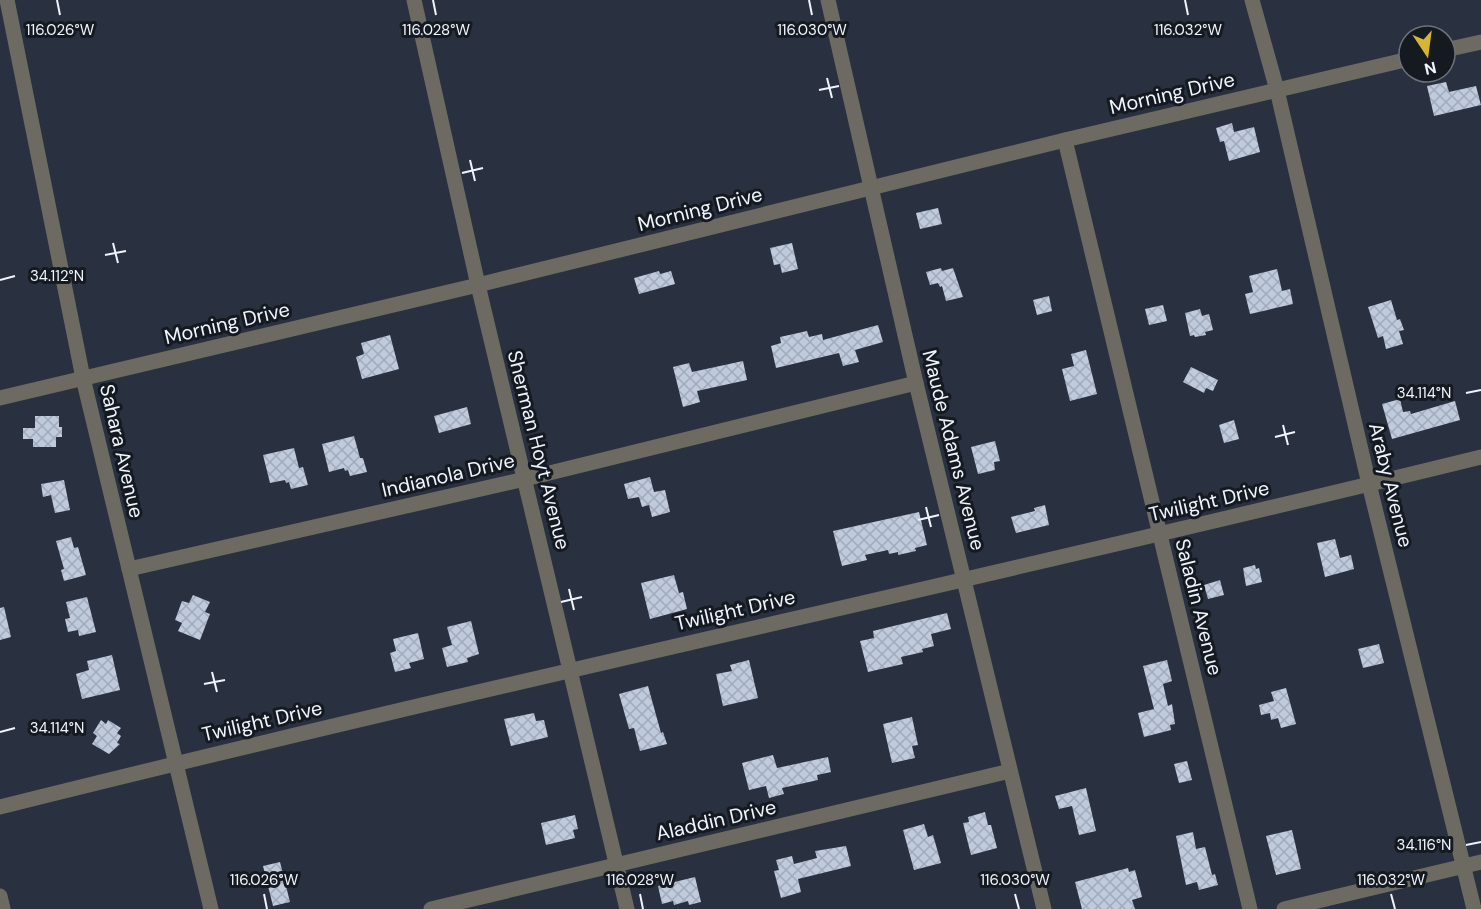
<svg xmlns="http://www.w3.org/2000/svg" width="1481" height="909" viewBox="0 0 1481 909" font-family="'DM Sans',sans-serif">
	<style>
		.building { fill: url(#building-cross-hatch) }
		.lines { fill: none; stroke-linecap: round; stroke-linejoin: round }
		.minor { stroke: #6d6a62; stroke-width: 15 }
		.ticks { fill: none; stroke: #eff4fe; stroke-width: 2 }
		.labels { text-anchor: middle; stroke-width: 6; stroke-linejoin: round; paint-order: stroke }
		.street-label { font-size: 20px; fill: #eff4fe; stroke: #151920 }
		.ticks-label { font-size: 15px; text-anchor: middle; fill: #eff4fe; stroke: #151920; stroke-width: 6; stroke-linejoin: round; paint-order: stroke }
	</style>
	<defs>
		<pattern id="building-cross-hatch" width="8" height="8" patternUnits="userSpaceOnUse" patternTransform="scale(1.5)"><rect width="8" height="8" fill="#bfcadd"/><path d="M0 0l8 8M0 8l8-8" fill="none" stroke="#a1aab9"/></pattern>
	</defs>
	<rect width="100%" height="100%" fill="#293140"/>
	<g class="building">
		<path d="M1446,82L1449,92L1476,86L1481,105L1434,116L1427,86Z"/>
		<path d="M1232,123L1234,132L1254,127L1260,152L1229,161L1224,141L1220,142L1216,128Z"/>
		<path d="M938,208L942,224L920,229L916,213Z"/>
		<path d="M792,243L798,269L782,273L780,264L774,265L770,248Z"/>
		<path d="M941,268L942,271L953,268L963,297L946,301L942,286L940,287L938,283L930,285L926,272Z"/>
		<path d="M1277,269L1282,291L1290,289L1293,304L1250,314L1245,294L1253,292L1249,276Z"/>
		<path d="M659,271L660,274L671,271L675,284L639,294L634,278Z"/>
		<path d="M1049,296L1052,311L1037,315L1033,300Z"/>
		<path d="M1391,300L1397,320L1400,319L1404,330L1399,331L1403,344L1386,349L1383,336L1378,338L1368,307Z"/>
		<path d="M1163,305L1167,321L1149,325L1145,309Z"/>
		<path d="M1200,309L1202,316L1209,314L1213,330L1205,332L1206,335L1195,337L1194,335L1190,336L1185,313Z"/>
		<path d="M878,325L883,342L855,350L859,362L843,366L839,353L776,368L771,346L781,343L780,337L807,331L809,337L822,334L823,340Z"/>
		<path d="M390,335L399,369L362,379L356,357L364,354L361,343Z"/>
		<path d="M1086,350L1097,394L1070,401L1062,369L1074,366L1071,354Z"/>
		<path d="M743,361L747,380L697,391L700,402L683,407L673,367L689,363L692,372Z"/>
		<path d="M1191,367L1218,380L1213,391L1206,388L1204,393L1183,382Z"/>
		<path d="M1400,399L1403,412L1410,411L1411,414L1455,401L1460,420L1392,439L1382,404Z"/>
		<path d="M467,407L471,424L439,433L434,416Z"/>
		<path d="M35,416H59V427H62V437H56V447H33V439H23V428H35Z"/>
		<path d="M1234,420L1239,439L1224,443L1219,425Z"/>
		<path d="M354,436L360,458H363L367,472L350,476L348,470L345,471L344,468L329,472L322,444Z"/>
		<path d="M995,441L1000,461L994,462L995,470L978,474L971,447Z"/>
		<path d="M294,448L299,468L303,467L308,485L291,489L289,482L286,483L285,480L270,483L263,455Z"/>
		<path d="M650,477L654,492L665,490L670,512L652,517L649,505L642,507L639,497L628,499L624,484Z"/>
		<path d="M64,480L70,510L55,513L51,495L43,497L41,484Z"/>
		<path d="M1045,505L1049,525L1016,533L1011,517L1035,511L1034,508Z"/>
		<path d="M919,512L927,545L915,548L916,551L898,555V552L889,554L888,550L865,555L867,560L842,566L833,531Z"/>
		<path d="M71,537L74,548L78,547L86,575L64,581L61,570L64,569L56,541Z"/>
		<path d="M1335,539L1340,558L1351,555L1354,569L1325,577L1317,543Z"/>
		<path d="M1255,565L1256,569L1259,568L1262,582L1246,586L1243,568Z"/>
		<path d="M674,575L679,593L683,592L687,609L650,619L641,583Z"/>
		<path d="M1220,580L1224,595L1208,599L1204,585Z"/>
		<path d="M193,595L210,602L205,612L210,614L200,640L178,631L182,623L175,620L182,601L189,603Z"/>
		<path d="M87,597L96,632L79,636L78,630L68,632L65,619L70,618L66,602Z"/>
		<path d="M4,607L11,637L0,640V608Z"/>
		<path d="M947,613L951,629L931,634L934,646L922,649L923,652L901,657L903,664L868,672L860,641L874,638L873,631Z"/>
		<path d="M471,621L479,654L467,658L468,662L447,667L442,648L452,645L447,627Z"/>
		<path d="M418,633L424,659L409,663L411,668L395,672L390,653L396,651L393,639Z"/>
		<path d="M1379,644L1384,663L1363,668L1358,649Z"/>
		<path d="M112,655L120,690L82,699L76,674L89,670L87,661Z"/>
		<path d="M749,660L758,698L723,706L716,674L732,671L730,665Z"/>
		<path d="M1167,660L1172,681L1163,684L1168,706L1172,704L1175,724L1170,725L1171,730L1144,737L1138,713L1154,709L1143,666Z"/>
		<path d="M648,686L661,733L663,732L667,744L640,751L634,728L629,729L619,694Z"/>
		<path d="M1286,688L1296,724L1281,728L1278,718L1271,720L1270,713L1261,715L1259,705L1274,701L1271,692Z"/>
		<path d="M534,713L536,721L544,720L548,737L511,746L504,719Z"/>
		<path d="M912,717L918,745L912,746L915,758L892,763L883,724Z"/>
		<path d="M101,720L106,724L108,720L121,728L117,733L121,736L117,743L120,744L109,754L92,744L97,736L93,733Z"/>
		<path d="M773,755L777,768L828,757L831,772L817,775L818,780L782,788L784,794L769,798L766,786L749,790L742,763Z"/>
		<path d="M1187,761L1192,780L1179,783L1174,764Z"/>
		<path d="M1086,788L1096,831L1079,835L1072,806L1059,809L1055,796Z"/>
		<path d="M985,812L988,825H991L997,848L971,855L963,823L969,822L968,817Z"/>
		<path d="M575,815L578,829L573,830L575,838L546,845L541,823Z"/>
		<path d="M924,824L928,837L933,835L941,863L914,870L903,830Z"/>
		<path d="M1292,830L1301,869L1276,875L1266,836Z"/>
		<path d="M1193,832L1196,849L1205,847L1212,875L1215,874L1218,885L1199,890L1197,882L1186,885L1176,836Z"/>
		<path d="M846,846L851,866L798,879L801,892L781,898L774,871L779,870L776,860L792,856L794,864L817,858L815,851Z"/>
		<path d="M280,862L290,902L273,906L263,866Z"/>
		<path d="M1128,868L1129,872L1135,870L1142,897L1132,900L1135,909H1082L1075,882Z"/>
		<path d="M695,877L701,902L689,905L688,901L674,905L673,901L662,904L658,886Z"/>
	</g>
	<g class="lines">
		<g class="minor">
			<path d="M7,0L83,378L211,909"/>
			<path d="M414,0L478,285L627,909"/>
			<path d="M828,0L916,383L1044,909"/>
			<path d="M1252,0L1277,90L1369,484L1474,909"/>
			<path d="M1445,50L1481,42"/>
			<path d="M1065,140L1250,909"/>
			<path d="M0,398L478,285L1065,140L1409,59"/>
			<path d="M129,569L525,479L916,383"/>
			<path d="M0,807C492,684 988,578 1481,457"/>
			<path d="M0,896L3,909"/>
			<path d="M431,909L1010,771"/>
			<path d="M1284,909L1481,862"/>
		</g>
	</g>
	<path class="ticks" d="M57,0L60,15M433,0L436,15M809,0L812,15M1185,0L1188,15M827,78L832,98M819,90L839,86M470,160L475,181M462,173L483,168M113,243L118,263M105,255L126,251M0,280L15,276M1466,393L1481,390M1283,425L1288,445M1275,437L1295,432M926,507L931,527M918,520L939,515M569,589L574,610M561,602L582,597M212,672L217,692M204,684L225,680M0,732L15,728M1466,845L1481,842M264,894L267,909M640,894L643,909M1015,894L1019,909M1391,894L1395,909"/>
	<g class="labels">
		<g class="street-label">
			<text transform="translate(1172 93) rotate(-13)" y="7">Morning Drive</text>
			<text transform="translate(700 209) rotate(-14)" y="7">Morning Drive</text>
			<text transform="translate(227 323) rotate(-13)" y="7">Morning Drive</text>
			<text transform="translate(539 450) rotate(76)" y="7">Sherman Hoyt Avenue</text>
			<text transform="translate(954 450) rotate(76)" y="7">Maude Adams Avenue</text>
			<text transform="translate(122 451) rotate(77)" y="7">Sahara Avenue</text>
			<text transform="translate(448 475) rotate(-13)" y="7">Indianola Drive</text>
			<text transform="translate(1391 485) rotate(76)" y="7">Araby Avenue</text>
			<text transform="translate(1209 501) rotate(-13)" y="7">Twilight Drive</text>
			<text transform="translate(1199 607) rotate(76)" y="7">Saladin Avenue</text>
			<text transform="translate(735 610) rotate(-13)" y="7">Twilight Drive</text>
			<text transform="translate(262 721) rotate(-13)" y="7">Twilight Drive</text>
			<text transform="translate(716 820) rotate(-13)" y="7">Aladdin Drive</text>
		</g>
	</g>
	<g class="ticks-label">
		<text x="60" y="35">116.026°W</text>
		<text x="436" y="35">116.028°W</text>
		<text x="812" y="35">116.030°W</text>
		<text x="1188" y="35">116.032°W</text>
		<text x="57" y="281">34.112°N</text>
		<text x="1424" y="398">34.114°N</text>
		<text x="57" y="733">34.114°N</text>
		<text x="1424" y="850">34.116°N</text>
		<text x="264" y="885">116.026°W</text>
		<text x="640" y="885">116.028°W</text>
		<text x="1015" y="885">116.030°W</text>
		<text x="1391" y="885">116.032°W</text>
	</g>
	<g transform="translate(1427 54) rotate(167)"><circle r="28" fill="#151920" stroke="#6c7179" stroke-width="1.5"/>
	<path d="M0-4.5L10 22L0 15L-10 22Z" fill="#d6b534"/>
	<text y="-9" font-size="16" font-weight="bold" text-anchor="middle" fill="#eff4fe">N</text>
	</g>
</svg>
